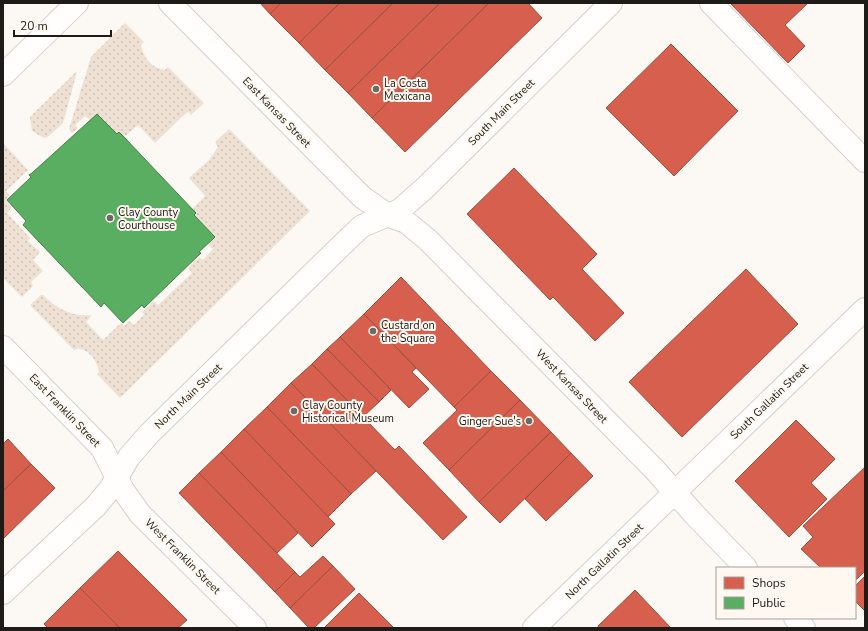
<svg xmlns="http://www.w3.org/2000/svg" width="868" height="631" viewBox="0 0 868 631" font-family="'Nunito Sans',sans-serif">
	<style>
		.grass { fill: url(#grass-dots) }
		.shops { fill: #d6604d; stroke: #9f4c3d }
		.public { fill: #5aae61; stroke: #48824b }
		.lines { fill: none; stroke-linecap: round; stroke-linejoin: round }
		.minor-casing { stroke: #d3d0cc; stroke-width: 24 }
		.minor { stroke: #fffefd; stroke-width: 22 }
		.poi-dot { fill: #6c6966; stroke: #fff8f1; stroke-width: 1.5 }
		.labels { text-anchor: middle; stroke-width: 4; stroke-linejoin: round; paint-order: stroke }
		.poi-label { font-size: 11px; fill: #1e1c19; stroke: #fff8f1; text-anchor: start }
		.street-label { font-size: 11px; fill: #1e1c19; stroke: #fff8f1 }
	</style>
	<defs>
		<pattern id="grass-dots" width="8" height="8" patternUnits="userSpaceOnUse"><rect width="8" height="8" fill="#eee1d3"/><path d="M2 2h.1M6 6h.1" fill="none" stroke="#ccc0b5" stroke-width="1.8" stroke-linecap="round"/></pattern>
	</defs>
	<rect width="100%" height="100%" fill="#fcf8f4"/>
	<g class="grass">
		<path d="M125,23L144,42L141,45C143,58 152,68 165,70L168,67L204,103L191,115L189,112L186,113L155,143L138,125L124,137L120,132L117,134L97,114L90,120L85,116L75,125L78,128L72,133L69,129L91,57Z"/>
		<path d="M76,72H77L63,123L49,136L44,138L32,131L30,117Z"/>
		<path d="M229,129L310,211L120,398L97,374L99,372C98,361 86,345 74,350L30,305L41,295H43C57,309 72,317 92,315L86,322L103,340L121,323L124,326L129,321L134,325L144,315L142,312L154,301L158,305L192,273L188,268L199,257L203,260L213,249L208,245L215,238L194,215L196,213L192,209L205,196L189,178L209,160L218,147L215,142Z"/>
		<path d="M4,144L28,170L6,191L10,196L6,200L12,207L7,213L30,238L28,241L40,252L33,260L43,271L31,282L33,286L22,297L3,278Z"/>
	</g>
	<g class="shops">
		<path d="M260,3H281L270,14Z"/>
		<path d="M281,3H340L299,43L270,14Z"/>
		<path d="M340,3H393L325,70L299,43Z"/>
		<path d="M393,3H440L348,93L325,70Z"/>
		<path d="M440,3H489L372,118L348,93Z"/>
		<path d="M489,3H528L542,18L405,152L372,118Z"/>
		<path d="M730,3H808L785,25L805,46L788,63Z"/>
		<path d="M671,44L738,111L674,176L606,108Z"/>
		<path d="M514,168L597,254L582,269L624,313L595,341L553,297L550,300L467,214Z"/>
		<path d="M746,269L798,324L682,437L629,382Z"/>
		<path d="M401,277L491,371L454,407L364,314Z"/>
		<path d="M364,314L416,368L412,372L429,389L409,408L340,337Z"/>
		<path d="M340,337L391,390L379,402L327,349Z"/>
		<path d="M327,349L379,402L363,417L312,364Z"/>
		<path d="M312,364L395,450L399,446L467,517L443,540L291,383Z"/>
		<path d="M491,371L520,400L449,470L423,443L457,410L454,407Z"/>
		<path d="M291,383L376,471L351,494L267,407Z"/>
		<path d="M520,400L551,432L479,502L449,470Z"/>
		<path d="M267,407L351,494L328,517L244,429Z"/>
		<path d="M796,420L835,459L811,483L827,499L789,537L735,481Z"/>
		<path d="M244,429L335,524L312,547L221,452Z"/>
		<path d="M551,432L571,453L500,523L479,502Z"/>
		<path d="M8,439L31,464L3,491V444Z"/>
		<path d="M221,452L298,533L277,553L199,473Z"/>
		<path d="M571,453L593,476L546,521L525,499Z"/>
		<path d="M31,464L55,488L3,539V491Z"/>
		<path d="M865,467V571L855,581V568H821L801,549L813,537L803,526Z"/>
		<path d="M199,473L295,572L275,592L179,493Z"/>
		<path d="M118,551L187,620L178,628H120L80,588Z"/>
		<path d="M323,556L333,566L290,608L275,592L295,572L300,577Z"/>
		<path d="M333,566L355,589L314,628H309L290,608Z"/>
		<path d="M865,576V611L855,601V586Z"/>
		<path d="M80,588L120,628H48L44,624Z"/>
		<path d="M635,590L671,628H599L598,626Z"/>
		<path d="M359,593L394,628H324Z"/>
	</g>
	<path class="public" d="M97,114L117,134L119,132L124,137L196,213L194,215L215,237L199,252L201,253L144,308L142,305L123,323L104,303L101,307L23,225L26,221L7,200L31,177L29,175L32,173Z"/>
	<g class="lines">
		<defs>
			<g id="minor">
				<path d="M170,3L362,197L389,216L406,222L428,240L655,470L694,514L746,568"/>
				<path d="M711,3L865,161"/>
				<path d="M3,75L77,3"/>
				<path d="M3,347L102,448L123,490L140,514L255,628"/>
				<path d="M3,593L96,506L110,489L129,457L149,434L347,240L362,226L400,210L426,187L611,3"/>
				<path d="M795,618L804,628"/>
				<path d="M534,628L865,309"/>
			</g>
		</defs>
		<use href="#minor" class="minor-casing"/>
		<use href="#minor" class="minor"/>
	</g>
	<g class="poi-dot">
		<circle cx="376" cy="89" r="4"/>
		<circle cx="110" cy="218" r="4"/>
		<circle cx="373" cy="331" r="4"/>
		<circle cx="294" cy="411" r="4"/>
		<circle cx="529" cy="421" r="4"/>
	</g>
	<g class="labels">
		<g class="poi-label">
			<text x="384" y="87">La Costa<tspan x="384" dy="13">Mexicana</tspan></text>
			<text x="118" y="216">Clay County<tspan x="118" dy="13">Courthouse</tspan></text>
			<text x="381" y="329">Custard on<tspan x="381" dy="13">the Square</tspan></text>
			<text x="302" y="409">Clay County<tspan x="302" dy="13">Historical Museum</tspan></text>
			<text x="521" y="425" text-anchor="end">Ginger Sue's</text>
		</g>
		<g class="street-label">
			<text transform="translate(277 112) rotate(46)" y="4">East Kansas Street</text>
			<text transform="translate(501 112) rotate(-45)" y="4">South Main Street</text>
			<text transform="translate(572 386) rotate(46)" y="4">West Kansas Street</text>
			<text transform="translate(188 396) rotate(-44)" y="4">North Main Street</text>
			<text transform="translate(769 401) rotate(-44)" y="4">South Gallatin Street</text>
			<text transform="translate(65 410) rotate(46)" y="4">East Franklin Street</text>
			<text transform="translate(183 556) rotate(45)" y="4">West Franklin Street</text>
			<text transform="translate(604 561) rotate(-44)" y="4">North Gallatin Street</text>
		</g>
	</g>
	<rect width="868" height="631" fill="none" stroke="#1e1c19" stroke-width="8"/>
	<rect x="716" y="567" width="140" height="52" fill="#fff8f1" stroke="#a5a09b"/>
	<rect x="724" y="577" width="20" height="12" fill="#d6604d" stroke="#a5a09b"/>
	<text x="752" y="587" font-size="12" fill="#1e1c19">Shops</text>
	<rect x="724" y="597" width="20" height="12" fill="#5aae61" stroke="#a5a09b"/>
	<text x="752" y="607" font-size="12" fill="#1e1c19">Public</text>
	<path d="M14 30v6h97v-6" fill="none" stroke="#1e1c19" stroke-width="2"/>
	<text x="20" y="30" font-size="12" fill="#1e1c19" stroke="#fff8f1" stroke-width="3" paint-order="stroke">20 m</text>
</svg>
